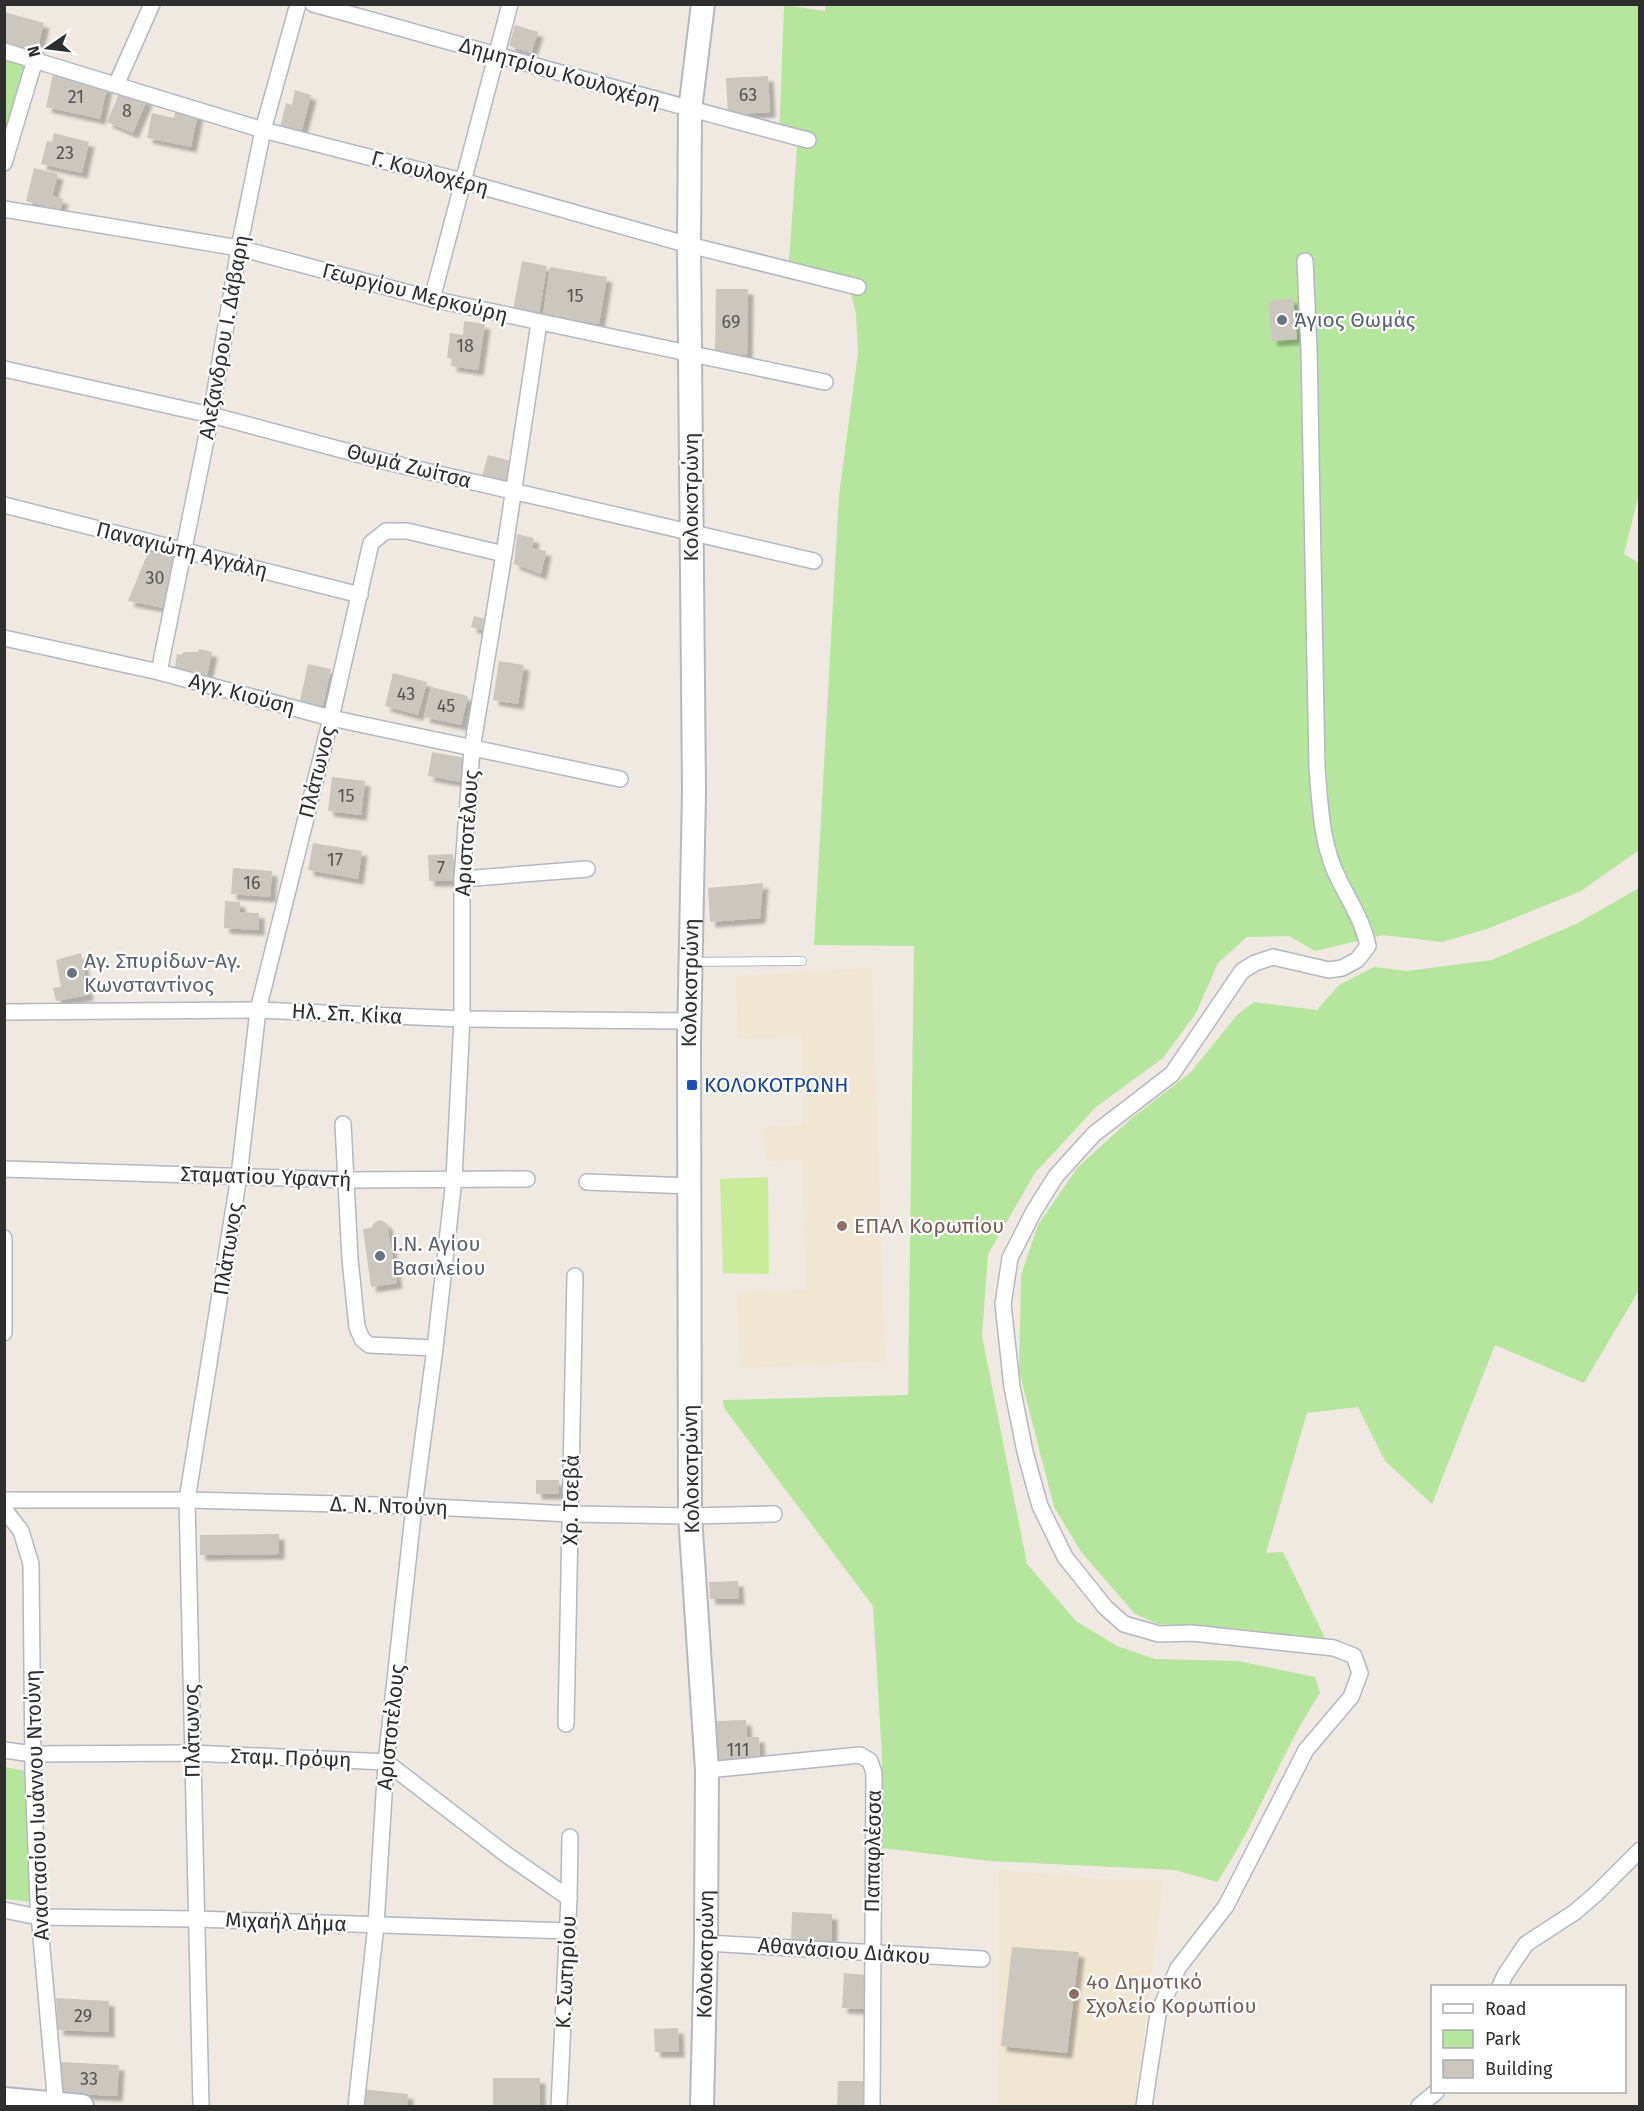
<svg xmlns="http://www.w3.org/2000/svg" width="1644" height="2111" viewBox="0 0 1644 2111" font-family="'Fira Sans',sans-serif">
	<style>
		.education { fill: #f0e6d1 }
		.green { fill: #b6e59e }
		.pitch { fill: #c9ec9a }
		.building { fill: #cbc7bf; filter: url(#shadow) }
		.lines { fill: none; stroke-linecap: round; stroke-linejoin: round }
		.lane-casing { stroke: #b4b7c1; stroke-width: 10 }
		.street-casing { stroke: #b4b7c1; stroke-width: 18 }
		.secondary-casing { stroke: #b4b7c1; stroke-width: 26 }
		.lane { stroke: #fff; stroke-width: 8 }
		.street { stroke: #fff; stroke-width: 15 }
		.secondary { stroke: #fff; stroke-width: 22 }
		.worship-dot { fill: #6b7280; stroke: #fff; stroke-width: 2 }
		.transit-dot { fill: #1a4fb4; stroke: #fff; stroke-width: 2 }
		.education-dot { fill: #8d6e63; stroke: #fff; stroke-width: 2 }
		.labels { text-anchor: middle; stroke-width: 4.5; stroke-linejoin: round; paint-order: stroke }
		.number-label { font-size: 18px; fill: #555452 }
		.street-label { font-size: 21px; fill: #2e2e2e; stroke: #fff }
		.worship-label { font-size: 21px; fill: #5b616d; stroke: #fff; text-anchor: start }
		.transit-label { font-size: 21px; fill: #164399; stroke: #fff; text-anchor: start }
		.education-label { font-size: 21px; fill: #785e54; stroke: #fff; text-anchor: start }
	</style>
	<defs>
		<filter id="shadow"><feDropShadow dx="5.5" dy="5.5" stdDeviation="1.5" flood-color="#0004"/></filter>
	</defs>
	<rect width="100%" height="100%" fill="#efe9e1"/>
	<g class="education">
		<path d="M872,968L885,1361L740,1368L737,1293L806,1290L802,1160L765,1161L764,1127L803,1125L802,1036L738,1039L736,976Z"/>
		<path d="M999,1870L1103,1879L1163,1881L1135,2106H998Z"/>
	</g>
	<g class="green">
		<path d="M826,4L1639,5L1640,489L1624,554L1639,563V850L1581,891L1487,929L1442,942L1383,935L1315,951L1289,936L1247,937L1218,963L1196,1013L1163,1058L1096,1107L1035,1173L988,1254L982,1336L1027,1564L1076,1621L1117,1646L1155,1659L1238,1661L1315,1677L1320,1693C1280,1753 1258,1822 1217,1882L1175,1870L990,1861L882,1848V1756L873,1606L724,1408L723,1400L908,1395L914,946L814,945L839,495L858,353L856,314L851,293L788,276L797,146L779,140L784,5L825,11Z"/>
		<path d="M5,51L35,60L5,163Z"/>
		<path d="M1639,888V1290L1584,1383L1495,1345L1432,1504L1385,1461L1358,1407L1307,1413L1266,1553L1283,1552L1325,1638L1158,1624L1135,1614L1082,1553L1054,1507L1019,1371L1021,1275L1038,1225L1078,1167L1132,1118L1190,1073L1238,1014L1254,1002L1317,1010L1339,985L1374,967L1407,971L1492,960L1576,924Z"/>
		<path d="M4,1767L33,1772L38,1903L5,1899Z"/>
	</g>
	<path class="pitch" d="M768,1177L769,1274L723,1273L720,1179Z"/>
	<g class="building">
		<path d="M4,12L44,23L36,54L4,46Z"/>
		<path d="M515,25L538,32L531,53L509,46Z"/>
		<path d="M53,74L107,87L100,119L46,107Z"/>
		<path d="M768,76L770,112L728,115L726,78Z"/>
		<path d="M121,89L147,100L133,133L107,122Z"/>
		<path d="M295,90L311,95L301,133L280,127L286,103L292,105Z"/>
		<path d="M176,108L198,113L191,147L147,138L152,113L174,118Z"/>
		<path d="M54,133L89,142L82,173L41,164L47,141L52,142Z"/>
		<path d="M34,168L58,174L52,196L63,199L60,210L26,201Z"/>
		<path d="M522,261L547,266L539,314L513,310Z"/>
		<path d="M550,267L607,277L599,324L543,315Z"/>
		<path d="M716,289H748L747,355H715Z"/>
		<path d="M1293,298L1297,339L1272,341L1268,301Z"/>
		<path d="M464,321L485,324L478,370L451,366L452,359L447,358L450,333L463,335Z"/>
		<path d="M488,455L511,461L506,482L482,477Z"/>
		<path d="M517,534L534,538L532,548L546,551L541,574L514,564Z"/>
		<path d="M149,550L177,556L169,609L128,601Z"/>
		<path d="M474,616L489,620L486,631L471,627Z"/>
		<path d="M199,649L212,652L206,680L174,674L177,654L182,655L183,652H198Z"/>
		<path d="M499,661L524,665L518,704L493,700Z"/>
		<path d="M308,664L331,669L323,706L300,701Z"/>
		<path d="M393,673L427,682L418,715L385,706Z"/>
		<path d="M431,687L468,696L461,725L424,717Z"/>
		<path d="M432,752L465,758L461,782L428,776Z"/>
		<path d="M332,777L365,781L361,815L328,811Z"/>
		<path d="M313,843L362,851L358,879L308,870Z"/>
		<path d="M453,854L454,881H429L428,855Z"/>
		<path d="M233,868L272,871L270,897L231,894Z"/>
		<path d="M763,883L760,918L710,922L708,888Z"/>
		<path d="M225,901L240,902V912L259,913V930L224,928Z"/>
		<path d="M81,953L88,995L56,1001L53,988L61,987L56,960Z"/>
		<path d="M381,1220L387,1224L397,1283L371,1287L363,1229L371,1228L375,1222Z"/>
		<rect x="536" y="1480" width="23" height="14"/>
		<path d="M279,1534V1554L200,1555V1535Z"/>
		<path d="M738,1581L739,1599H710L709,1582Z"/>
		<path d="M746,1720L747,1737H759L760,1764L717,1765L716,1721Z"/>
		<path d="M792,1912L832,1914V1946L791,1945Z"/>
		<path d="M1012,1947L1079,1952L1067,2053L1001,2046Z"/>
		<path d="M844,1973L866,1975L864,2009L842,2008Z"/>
		<path d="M56,1998L109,2001V2032L58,2030Z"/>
		<path d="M678,2028L679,2052H655L654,2029Z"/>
		<path d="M61,2062L119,2065L117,2096L60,2093Z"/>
		<rect x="493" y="2078" width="47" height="28"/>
		<path d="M838,2081H864V2106H837Z"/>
		<path d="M361,2089L408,2094L407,2106H359Z"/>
	</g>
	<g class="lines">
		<defs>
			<path id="lane" d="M692,962L802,961"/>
			<g id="street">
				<path d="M313,4C478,49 642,97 808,140"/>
				<path d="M4,51L263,130L462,181L689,245L858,287"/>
				<path d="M116,85L152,4"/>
				<path d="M4,163L35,60"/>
				<path d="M4,209L239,248L432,299L825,382"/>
				<path d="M432,299L510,4"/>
				<path d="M4,369L211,415L387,462L814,561"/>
				<path d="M4,505L360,595"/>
				<path d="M4,638L159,672L331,718L620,779"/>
				<path d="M159,672L211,415L239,248L263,130L298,4"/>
				<path d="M462,879L587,869"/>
				<path d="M4,1012L258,1010L462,1019L689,1021"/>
				<path d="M343,1124L350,1259L357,1327L362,1339L369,1345L435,1348"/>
				<path d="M4,1169L347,1180L527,1179"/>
				<path d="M587,1182L689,1186"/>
				<path d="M4,1238V1333"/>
				<path d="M4,1500H187L414,1506L570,1514L690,1516L774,1514"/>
				<path d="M4,1509L21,1531L31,1564L33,1772L38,1903L56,2106"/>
				<path d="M566,1724L575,1276"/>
				<path d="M4,1750L33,1754L192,1753L386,1762L507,1855L569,1898"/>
				<path d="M707,1770L860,1755L870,1761L874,1773L872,2106"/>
				<path d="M4,1910L38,1917L196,1919L568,1931"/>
				<path d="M706,1943L982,1959"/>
				<path d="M1500,1986L1505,1975L1526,1944L1575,1912L1597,1893L1640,1850"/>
				<path d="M201,2106L187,1500L239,1176L258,1010L331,718L371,543L386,531H407L504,554"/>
				<path d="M356,2106L376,1925L386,1762L414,1506L435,1348L454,1179L462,1019V879L472,749L504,554L539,323"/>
				<path d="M559,2106L569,1898L570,1837"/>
				<path d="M1144,2106L1158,2014L1178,1968L1226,1906L1306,1750L1351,1697L1360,1673L1354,1656L1334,1648L1192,1633L1159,1634L1124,1624L1105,1607L1065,1557L1040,1506L1025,1452L1012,1387L1003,1304L1010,1258L1034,1211L1056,1176L1094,1134L1172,1074L1242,971L1255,963L1273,957L1329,970L1342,968L1357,960L1368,946C1362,917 1345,895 1334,869C1321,837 1320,803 1317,768L1309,349L1305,261"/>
				<path d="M1419,2106L1436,2092"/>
			</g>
			<g id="secondary">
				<path d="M4,2099L82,2106"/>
				<path id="s1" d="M702,2106L706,1943L707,1770L690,1516L689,1041L694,792L689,245L690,110L703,4"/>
			</g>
		</defs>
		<use href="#lane" class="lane-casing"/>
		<use href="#street" class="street-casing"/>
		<use href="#secondary" class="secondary-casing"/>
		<use href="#lane" class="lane"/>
		<use href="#street" class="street"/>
		<use href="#secondary" class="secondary"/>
	</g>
	<g class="worship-dot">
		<circle cx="1282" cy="320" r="6"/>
		<circle cx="72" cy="973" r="6"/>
		<circle cx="380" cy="1256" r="6"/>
	</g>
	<rect class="transit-dot" x="686" y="1079" width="12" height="12" rx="3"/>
	<g class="education-dot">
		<circle cx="842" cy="1226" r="6"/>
		<circle cx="1074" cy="1994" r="6"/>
	</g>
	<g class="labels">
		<g class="number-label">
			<text x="748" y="101">63</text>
			<text x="76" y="103">21</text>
			<text x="127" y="117">8</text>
			<text x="65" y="159">23</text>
			<text x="575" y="302">15</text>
			<text x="731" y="328">69</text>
			<text x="465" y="352">18</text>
			<text x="155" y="584">30</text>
			<text x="406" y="700">43</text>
			<text x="446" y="712">45</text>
			<text x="346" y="802">15</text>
			<text x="335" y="866">17</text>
			<text x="441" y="874">7</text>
			<text x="252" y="889">16</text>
			<text x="738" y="1756">111</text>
			<text x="83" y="2022">29</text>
			<text x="89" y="2085">33</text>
		</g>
		<g class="street-label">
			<text transform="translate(560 73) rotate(16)" y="7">Δημητρίου Κουλοχέρη</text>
			<text transform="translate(430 173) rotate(15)" y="7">Γ. Κουλοχέρη</text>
			<text transform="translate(415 293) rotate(14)" y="7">Γεωργίου Μερκούρη</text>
			<text transform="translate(224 337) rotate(-80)" y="7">Αλεζανδρου Ι. Δάβαρη</text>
			<text transform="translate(409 466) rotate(14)" y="7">Θωμά Ζωίτσα</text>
			<text transform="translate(691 497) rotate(-90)" y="7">Κολοκοτρώνη</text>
			<text transform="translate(182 550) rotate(14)" y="7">Παναγιώτη Αγγάλη</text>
			<text transform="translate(242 694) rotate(15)" y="7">Αγγ. Κιούση</text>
			<text transform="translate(317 772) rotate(-76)" y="7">Πλάτωνος</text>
			<text transform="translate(467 833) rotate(-86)" y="7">Αριστοτέλους</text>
			<text dy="7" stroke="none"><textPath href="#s1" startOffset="1124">Κολοκοτρώνη</textPath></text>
			<text transform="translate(347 1014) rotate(3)" y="7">Ηλ. Σπ. Κίκα</text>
			<text transform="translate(266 1177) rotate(2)" y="7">Σταματίου Υφαντή</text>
			<text transform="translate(228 1249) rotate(-81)" y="7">Πλάτωνος</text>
			<text transform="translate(691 1469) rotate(-91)" y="7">Κολοκοτρώνη</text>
			<text transform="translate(571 1500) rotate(-89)" y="7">Χρ. Τσεβά</text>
			<text transform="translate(389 1506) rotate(2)" y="7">Δ. Ν. Ντούνη</text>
			<text transform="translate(391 1727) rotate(-84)" y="7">Αριστοτέλους</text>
			<text transform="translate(192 1731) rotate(-91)" y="7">Πλάτωνος</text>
			<text transform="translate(291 1758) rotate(2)" y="7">Σταμ. Πρόψη</text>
			<text transform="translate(37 1805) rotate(-92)" y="7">Αναστασίου Ιωάννου Ντούνη</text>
			<text transform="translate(873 1851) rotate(-89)" y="7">Παπαφλέσσα</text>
			<text transform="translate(286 1922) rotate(2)" y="7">Μιχαήλ Δήμα</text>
			<text transform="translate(844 1951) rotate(4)" y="7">Αθανάσιου Διάκου</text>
			<text dy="7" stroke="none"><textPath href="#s1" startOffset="152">Κολοκοτρώνη</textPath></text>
			<text transform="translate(566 1972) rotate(-87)" y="7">Κ. Σωτηρίου</text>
		</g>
		<g class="worship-label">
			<text x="1294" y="327">Άγιος Θωμάς</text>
			<text x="84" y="968">Αγ. Σπυρίδων-Αγ.<tspan x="84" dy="24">Κωνσταντίνος</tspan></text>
			<text x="392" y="1251">Ι.Ν. Αγίου<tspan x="392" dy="24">Βασιλείου</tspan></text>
		</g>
		<g class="transit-label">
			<text x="704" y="1092">ΚΟΛΟΚΟΤΡΩΝΗ</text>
		</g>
		<g class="education-label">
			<text x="854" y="1233">ΕΠΑΛ Κορωπίου</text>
			<text x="1086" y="1989">4ο Δημοτικό<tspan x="1086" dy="24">Σχολείο Κορωπίου</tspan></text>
		</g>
	</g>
	<rect width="1644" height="2111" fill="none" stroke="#2e2e2e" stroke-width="12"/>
	<rect x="1431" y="1985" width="195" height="108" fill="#ffffff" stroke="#ababab" stroke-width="1.5"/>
	<rect x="1443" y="2004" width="30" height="9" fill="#ffffff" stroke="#ababab" stroke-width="1.5"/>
	<text x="1485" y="2015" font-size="18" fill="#2e2e2e">Road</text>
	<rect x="1443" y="2030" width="30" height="18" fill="#b6e59e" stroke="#ababab" stroke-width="1.5"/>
	<text x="1485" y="2045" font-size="18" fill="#2e2e2e">Park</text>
	<rect x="1443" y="2060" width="30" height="18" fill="#cbc7bf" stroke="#ababab" stroke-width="1.5"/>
	<text x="1485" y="2075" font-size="18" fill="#2e2e2e">Building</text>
	<g transform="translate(48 48) rotate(256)" stroke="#ffffff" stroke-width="4.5" paint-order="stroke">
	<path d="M0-4.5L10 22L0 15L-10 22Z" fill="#2e2e2e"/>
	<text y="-9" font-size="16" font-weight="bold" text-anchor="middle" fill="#2e2e2e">N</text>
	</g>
</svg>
